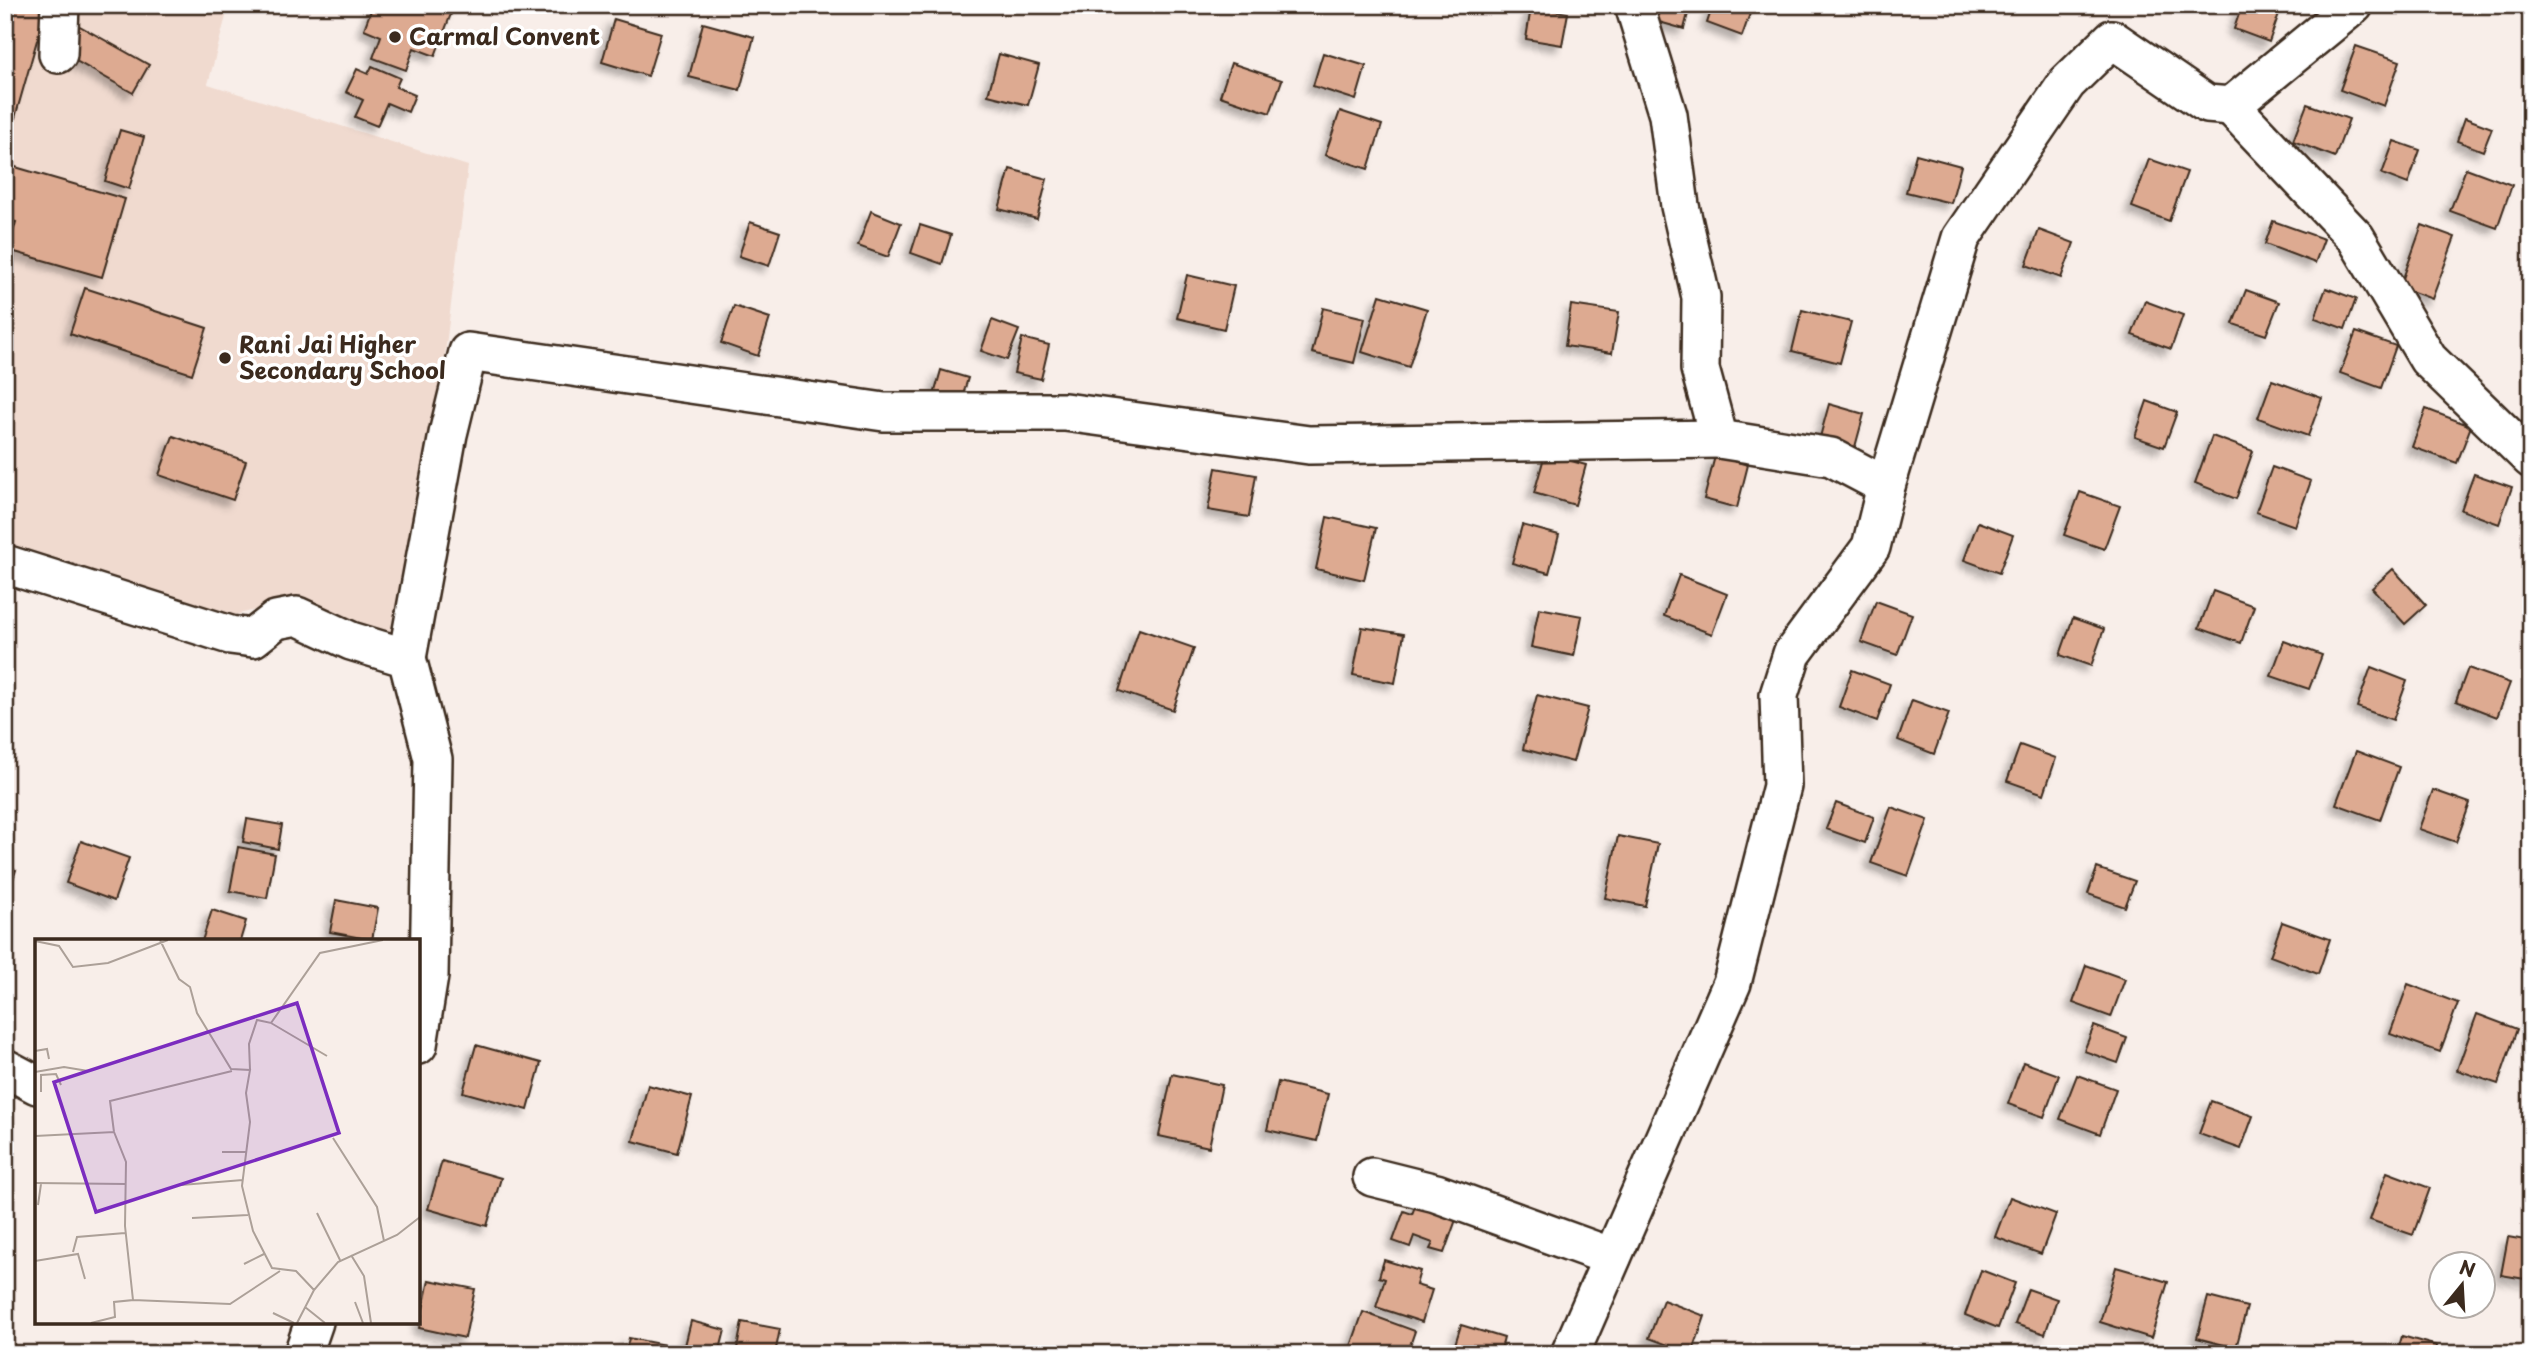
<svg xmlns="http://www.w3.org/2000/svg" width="2536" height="1359" viewBox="0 0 2536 1359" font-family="'Playpen Sans',sans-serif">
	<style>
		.built { fill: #f0dacf }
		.building { fill: #ddaa91; stroke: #3b2a1e; stroke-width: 2; filter: url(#shadow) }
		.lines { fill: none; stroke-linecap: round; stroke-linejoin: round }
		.minor-casing { stroke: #3b2a1e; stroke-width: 42 }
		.minor { stroke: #fff; stroke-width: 37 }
		.poi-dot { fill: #3b2a1e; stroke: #fff; stroke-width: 2.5 }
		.labels { text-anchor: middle; stroke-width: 7; stroke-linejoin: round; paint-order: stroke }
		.poi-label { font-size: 23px; font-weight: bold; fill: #3b2a1e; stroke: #fff; text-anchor: start }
		.inset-road { fill: none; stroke: #aca098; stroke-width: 2 }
		.view { fill: #7b2cbf; fill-opacity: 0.15; stroke: #7b2cbf; stroke-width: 3.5 }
		.inset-edge { fill: none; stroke: #3b2a1e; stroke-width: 3.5 }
	</style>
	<defs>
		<filter id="shadow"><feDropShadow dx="-6" dy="6" stdDeviation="3.5" flood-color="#0004"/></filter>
	</defs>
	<rect width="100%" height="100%" fill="#f8eee9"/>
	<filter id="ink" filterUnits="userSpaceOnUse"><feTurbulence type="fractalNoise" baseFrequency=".0143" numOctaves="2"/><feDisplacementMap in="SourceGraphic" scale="14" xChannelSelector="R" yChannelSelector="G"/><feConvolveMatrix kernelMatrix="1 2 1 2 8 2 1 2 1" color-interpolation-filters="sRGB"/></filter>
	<g filter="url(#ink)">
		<path class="built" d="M5,5H229L208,84L468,166L410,639L287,602L227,617L5,550Z"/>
		<g class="building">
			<path d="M5,5H47L5,153Z"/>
			<path d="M373,5H453L454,6L435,56L414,48L406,70L373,58L381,36L364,29Z"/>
			<path d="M1657,5L1690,6L1684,29L1652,20Z"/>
			<path d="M1713,5H1753L1742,36L1707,23Z"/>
			<path d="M2242,5H2282L2269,42L2234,29Z"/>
			<path d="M1531,7L1568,13L1562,45L1526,39Z"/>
			<path d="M614,19L661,33L648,76L602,62Z"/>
			<path d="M703,23L754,37L740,90L689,77Z"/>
			<path d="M78,25L149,65L133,93L62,53Z"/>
			<path d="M2356,46L2400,61L2384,106L2340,90Z"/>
			<path d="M1323,53L1366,66L1356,100L1313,86Z"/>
			<path d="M999,54L1039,65L1028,105L988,95Z"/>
			<path d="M1231,63L1282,80L1270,113L1220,96Z"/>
			<path d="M372,66L400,78L396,87L415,95L408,112L387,103L377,126L355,117L363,100L346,92L357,69L368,74Z"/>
			<path d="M2307,104L2349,119L2335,157L2293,141Z"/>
			<path d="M1340,111L1382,125L1368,169L1325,155Z"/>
			<path d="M2465,118L2492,128L2483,151L2457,141Z"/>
			<path d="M120,130L144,137L129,189L105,181Z"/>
			<path d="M2394,141L2420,150L2408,184L2382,174Z"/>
			<path d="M1916,154L1961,166L1951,203L1906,192Z"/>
			<path d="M2149,159L2187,172L2169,221L2132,207Z"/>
			<path d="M5,164L125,199L102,277L8,250L16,222L5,219Z"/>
			<path d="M2466,168L2512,185L2497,228L2450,211Z"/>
			<path d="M1010,169L1047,179L1037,219L999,209Z"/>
			<path d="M871,211L901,223L888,257L858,246Z"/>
			<path d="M2273,221L2324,239L2315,263L2265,244Z"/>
			<path d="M750,222L780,232L769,266L739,256Z"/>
			<path d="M920,225L951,235L942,264L911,253Z"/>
			<path d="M2422,225L2455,237L2432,299L2400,287Z"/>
			<path d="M2039,230L2074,243L2061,278L2026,265Z"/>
			<path d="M1187,275L1234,286L1224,329L1177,318Z"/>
			<path d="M85,288L207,328L192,374L70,334Z"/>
			<path d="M2326,288L2356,299L2345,329L2315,318Z"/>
			<path d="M2246,290L2279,302L2266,335L2233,324Z"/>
			<path d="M1380,295L1427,309L1409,367L1362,352Z"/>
			<path d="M2145,301L2183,315L2171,349L2132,335Z"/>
			<path d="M1571,305L1619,312L1612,353L1565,346Z"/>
			<path d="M734,306L770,318L758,356L721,343Z"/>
			<path d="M1323,308L1365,318L1354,363L1312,353Z"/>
			<path d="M1802,310L1851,322L1840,363L1792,351Z"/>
			<path d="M992,320L1019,330L1007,360L981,351Z"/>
			<path d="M2356,332L2396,346L2381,388L2340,373Z"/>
			<path d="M1022,338L1049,345L1041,379L1014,373Z"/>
			<path d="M941,370L968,378L961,402L934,395Z"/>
			<path d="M2272,380L2322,398L2308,436L2258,418Z"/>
			<path d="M2147,401L2177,412L2164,447L2135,437Z"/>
			<path d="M1829,404L1864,414L1855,447L1820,437Z"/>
			<path d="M2426,409L2471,426L2457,463L2412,447Z"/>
			<path d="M173,436L246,461L233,500L159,475Z"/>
			<path d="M2212,436L2253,451L2236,499L2195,483Z"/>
			<path d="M1545,454L1586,465L1575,505L1534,493Z"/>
			<path d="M1715,456L1748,465L1737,508L1704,499Z"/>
			<path d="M2272,467L2311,481L2295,526L2256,512Z"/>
			<path d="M1216,468L1256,475L1249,517L1208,510Z"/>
			<path d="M2474,474L2512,487L2499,524L2461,510Z"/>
			<path d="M2080,492L2120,506L2104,549L2064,535Z"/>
			<path d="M1327,517L1376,528L1364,580L1316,569Z"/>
			<path d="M1978,522L2013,535L1999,573L1964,560Z"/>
			<path d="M1522,525L1559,535L1549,573L1512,563Z"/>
			<path d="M2393,569L2426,605L2405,624L2372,588Z"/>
			<path d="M1679,575L1727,594L1712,634L1664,616Z"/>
			<path d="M2213,591L2254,606L2241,643L2199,628Z"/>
			<path d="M1876,601L1912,614L1897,655L1861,642Z"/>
			<path d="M1539,608L1582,616L1574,656L1531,647Z"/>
			<path d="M2073,618L2104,629L2091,666L2060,655Z"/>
			<path d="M1362,627L1404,634L1395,683L1353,675Z"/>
			<path d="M1139,629L1194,648L1173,710L1119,691Z"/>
			<path d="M2284,641L2322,655L2309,689L2271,676Z"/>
			<path d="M2371,667L2407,681L2393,720L2357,707Z"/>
			<path d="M2468,668L2510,683L2497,717L2456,701Z"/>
			<path d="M1852,670L1890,684L1877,721L1839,707Z"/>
			<path d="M1537,695L1588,708L1573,762L1523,749Z"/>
			<path d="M1912,700L1949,713L1934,754L1898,740Z"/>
			<path d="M2020,745L2056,758L2044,794L2007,781Z"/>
			<path d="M2356,751L2399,767L2380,820L2336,804Z"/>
			<path d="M2433,790L2470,803L2456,842L2419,829Z"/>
			<path d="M1836,803L1874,817L1865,843L1826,829Z"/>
			<path d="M1891,807L1928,820L1908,876L1871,863Z"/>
			<path d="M247,819L282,825L278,849L243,842Z"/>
			<path d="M1618,836L1658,844L1645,906L1605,898Z"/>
			<path d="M81,841L129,858L114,901L66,883Z"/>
			<path d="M238,847L275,854L267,898L230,891Z"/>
			<path d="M5,867L16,870L5,905Z"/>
			<path d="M2097,868L2135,881L2125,907L2088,894Z"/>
			<path d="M336,900L378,908L372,940L330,932Z"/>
			<path d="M212,910L246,921L240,941H202Z"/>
			<path d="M2282,922L2330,939L2318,974L2270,956Z"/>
			<path d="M2086,965L2125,979L2111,1017L2073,1003Z"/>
			<path d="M2408,984L2458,1003L2440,1052L2390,1034Z"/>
			<path d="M2477,1014L2517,1029L2498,1084L2457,1070Z"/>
			<path d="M2094,1026L2127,1038L2118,1063L2084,1051Z"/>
			<path d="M476,1045L541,1063L528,1110L463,1092Z"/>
			<path d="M2023,1062L2059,1075L2044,1117L2008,1104Z"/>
			<path d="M1172,1074L1222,1085L1209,1147L1159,1136Z"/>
			<path d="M2077,1075L2116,1089L2100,1134L2060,1119Z"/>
			<path d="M1278,1082L1328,1094L1317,1141L1267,1130Z"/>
			<path d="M648,1085L692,1097L677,1153L633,1141Z"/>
			<path d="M2211,1101L2253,1116L2241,1149L2199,1134Z"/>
			<path d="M442,1161L501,1178L487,1226L428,1209Z"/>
			<path d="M2387,1172L2430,1188L2413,1235L2370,1220Z"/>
			<path d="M2010,1197L2056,1214L2041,1254L1995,1237Z"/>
			<path d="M1418,1199L1458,1214L1444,1253L1430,1249L1433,1243L1414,1236L1410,1247L1393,1241L1404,1211L1412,1214Z"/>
			<path d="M2508,1237L2531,1241V1280L2501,1275Z"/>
			<path d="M1384,1260L1420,1271L1416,1285L1432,1290L1422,1322L1376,1307L1385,1279L1379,1277Z"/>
			<path d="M2116,1267L2168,1282L2151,1338L2100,1322Z"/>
			<path d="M1981,1270L2015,1283L1998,1328L1965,1315Z"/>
			<path d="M429,1280L475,1289L465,1338L419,1328Z"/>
			<path d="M2028,1289L2057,1299L2045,1334L2015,1324Z"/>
			<path d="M2208,1297L2247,1307L2236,1348L2197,1338Z"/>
			<path d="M1663,1300L1705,1316L1692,1354L1649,1338Z"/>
			<path d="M1363,1312L1415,1331L1407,1354H1373L1351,1346Z"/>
			<path d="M691,1321L725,1330L719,1354H683Z"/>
			<path d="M742,1322L780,1329L775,1354H736Z"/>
			<path d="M1461,1325L1504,1338L1500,1354H1452Z"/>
			<path d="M2402,1336L2437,1346L2435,1354H2397Z"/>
			<path d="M629,1338L665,1345L663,1354H625Z"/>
		</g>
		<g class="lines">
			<defs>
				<g id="minor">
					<path d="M58,54L60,5"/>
					<path d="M2231,106L2356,238L2428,359L2531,459"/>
					<path d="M1886,486L1961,238L2067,83L2112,39L2207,104L2231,106L2354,5"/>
					<path d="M5,564L230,635L253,638L276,620L297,616L351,641L407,658L433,759L429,976L418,1045"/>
					<path d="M407,658L448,434L468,352L884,412H1065L1309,445L1719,439"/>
					<path d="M5,1068L37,1085"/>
					<path d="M1372,1177L1436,1193L1612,1257"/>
					<path d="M303,1354L314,1322"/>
					<path d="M1570,1354L1732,983L1782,786L1779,695L1792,654L1871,547L1886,486L1831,457L1719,439L1700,369L1701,297L1680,206L1668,115L1634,5"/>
				</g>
			</defs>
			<use href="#minor" class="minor-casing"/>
			<use href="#minor" class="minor"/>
		</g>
	</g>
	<g class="poi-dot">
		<circle cx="395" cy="37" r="7"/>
		<circle cx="225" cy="358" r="7"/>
	</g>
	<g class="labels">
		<g class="poi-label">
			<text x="409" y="45">Carmal Convent</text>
			<text x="239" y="353">Rani Jai Higher<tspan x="239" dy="26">Secondary School</tspan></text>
		</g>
	</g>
	<g transform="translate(35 939)">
		<rect width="385" height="385" fill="#f8eee9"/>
		<path class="inset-road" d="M125,1L144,40L155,48L162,74L196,130L215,131L211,154L215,183L207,247L218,292L237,329L261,332L279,351M0,2L24,7L38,28L73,24L133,1M236,84L292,117M0,112L12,110L14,120M215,131L214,105L222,81L236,84L285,14L348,1M0,133L29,128L53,132M6,153V136L21,135L26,146M79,193L75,162L197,132M0,197L79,193L91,223L90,287L98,361L79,363L80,378L56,384M298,199L342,268L349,302M187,213H212M0,244L91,245M146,246L208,241M3,266L6,245M282,274L305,321M157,279L213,276M38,313L42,298L90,294M316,316L329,337L336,384M0,322L43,315L50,340M209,325L229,315M98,361L195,365L245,332M320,363L328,384M270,368L290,384M238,374L259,384M262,384L279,351L303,323L362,296L385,278"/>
		<path class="view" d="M262,64L304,194L61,273L19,143Z"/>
		<rect width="385" height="385" class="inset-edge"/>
	</g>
	<rect width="2536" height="1359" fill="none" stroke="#fff" stroke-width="28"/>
	<rect x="14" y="14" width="2508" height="1331" fill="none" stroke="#3b2a1e" stroke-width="2.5" filter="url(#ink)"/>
	<g transform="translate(2462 1285) rotate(18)"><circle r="33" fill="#ffffff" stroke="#b1aaa5" stroke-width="2"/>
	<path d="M0-5L12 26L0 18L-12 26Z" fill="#3b2a1e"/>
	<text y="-10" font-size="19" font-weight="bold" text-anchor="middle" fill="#3b2a1e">N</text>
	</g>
</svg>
